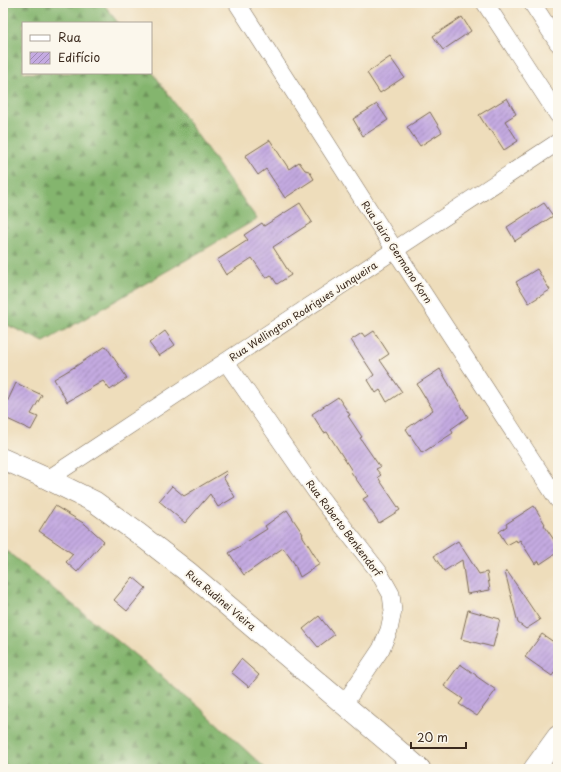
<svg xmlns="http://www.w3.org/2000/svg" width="561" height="772" viewBox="0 0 561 772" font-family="'Playpen Sans',sans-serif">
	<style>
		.forest { fill: url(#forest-firs); stroke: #607046 }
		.building { fill: url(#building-hatch) }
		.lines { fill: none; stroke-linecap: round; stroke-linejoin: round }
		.minor-casing { stroke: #7a6955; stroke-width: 18 }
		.tertiary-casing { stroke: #7a6955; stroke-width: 22 }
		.minor { stroke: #fff; stroke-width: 17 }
		.tertiary { stroke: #fff; stroke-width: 21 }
		.labels { text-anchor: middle; stroke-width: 4; stroke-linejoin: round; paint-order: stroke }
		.street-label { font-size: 10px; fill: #3b2a1e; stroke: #fbf7ec }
	</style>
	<defs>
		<pattern id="forest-firs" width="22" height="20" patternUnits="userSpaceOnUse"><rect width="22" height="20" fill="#84b56e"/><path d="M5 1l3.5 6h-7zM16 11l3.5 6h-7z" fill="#6d935a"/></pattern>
		<pattern id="building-hatch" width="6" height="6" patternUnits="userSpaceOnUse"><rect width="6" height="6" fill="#c4aae1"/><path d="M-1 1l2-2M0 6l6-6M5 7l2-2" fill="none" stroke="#a08bb6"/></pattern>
	</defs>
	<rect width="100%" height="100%" fill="#fbf7ec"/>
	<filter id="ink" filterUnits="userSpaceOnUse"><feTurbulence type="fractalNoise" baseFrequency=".025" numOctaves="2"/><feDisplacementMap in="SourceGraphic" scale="8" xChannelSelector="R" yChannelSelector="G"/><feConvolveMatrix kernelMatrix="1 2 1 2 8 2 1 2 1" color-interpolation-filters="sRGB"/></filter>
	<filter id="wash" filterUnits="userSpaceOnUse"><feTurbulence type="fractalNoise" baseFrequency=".012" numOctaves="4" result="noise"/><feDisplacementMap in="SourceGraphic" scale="16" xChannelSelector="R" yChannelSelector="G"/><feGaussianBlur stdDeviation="0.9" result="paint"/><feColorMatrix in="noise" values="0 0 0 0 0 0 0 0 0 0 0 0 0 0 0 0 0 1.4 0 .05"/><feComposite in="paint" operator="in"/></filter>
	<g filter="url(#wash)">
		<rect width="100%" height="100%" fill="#edb"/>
		<g class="forest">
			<path d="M3,3H103L118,23H23V73H151V70L257,219L44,342L3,323Z"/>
			<path d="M3,550L9,553L198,706L266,769H3Z"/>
		</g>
		<g id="blocks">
			<g class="building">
				<path d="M462,17L471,31L443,50L433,36Z"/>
				<path d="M390,57L404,77L380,93L367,73Z"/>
				<path d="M507,98L516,114L505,121L518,141L504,150L491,130L489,131L479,115Z"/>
				<path d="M377,104L388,120L363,136L353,119Z"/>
				<path d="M430,112L442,132L420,146L407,127Z"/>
				<path d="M270,140L289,169L299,162L305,170L309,171L314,179L285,198L266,169L258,175L245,156Z"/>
				<path d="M300,203L312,222L273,247L291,275L277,284L271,275L266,278L252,258L226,275L217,260L248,240L244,235L262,223L264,226Z"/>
				<path d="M544,203L553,216L515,241L507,227Z"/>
				<path d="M537,269L550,290L529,303L516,282Z"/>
				<path d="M165,331L175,345L159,356L149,343Z"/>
				<path d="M374,331L389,354L380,360L402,392L387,402L380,390L376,393L368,380L374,375L351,340L362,333L365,337Z"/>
				<path d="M106,346L127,378L110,390L103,381L67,402L54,379L76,366Z"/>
				<path d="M440,369L468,417L451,429L453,433L422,453L406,429L433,410L417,384Z"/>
				<path d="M16,383L42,395L31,414L38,417L31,430L3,417V411Z"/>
				<path d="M338,397L350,415L348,416L362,437L360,438L380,467L376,469L381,475L378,477L381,482L400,510L379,523L363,499L368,496L351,472L352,471L327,432L324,433L312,414Z"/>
				<path d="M226,471L227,473L223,477L235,497L218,507L210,494L185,523L159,501L172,486L184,496Z"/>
				<path d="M55,506L85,524L104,541L77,572L66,562L73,554L39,531Z"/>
				<path d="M534,506L545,524L544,525L558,546V552L540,564L539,561L535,564L520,540L517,542L516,540L507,545L499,532L507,526L506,524Z"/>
				<path d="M287,510L303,534L302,535L320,564L300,577L294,563L283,548L244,575L229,553L267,529L265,526Z"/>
				<path d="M458,541L479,574L487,572L490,590L467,594L462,560L444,571L434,556Z"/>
				<path d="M507,571L540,620L526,629L518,623L505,572Z"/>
				<path d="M133,577L146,588L127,611L114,600Z"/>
				<path d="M468,610L500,619L493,647L461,639Z"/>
				<path d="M319,616L334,635L318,647L303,629Z"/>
				<path d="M542,634L558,645V667L552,676L525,657Z"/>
				<path d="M241,659L259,675L249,687L231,672Z"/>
				<path d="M460,664L476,675V676L496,690L477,716L459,704L463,699L444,686Z"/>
			</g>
		</g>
	</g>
	<g filter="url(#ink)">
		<use href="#blocks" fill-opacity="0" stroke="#7a6955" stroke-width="1"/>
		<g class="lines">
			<defs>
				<g id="minor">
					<path d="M237,3L395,250L558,500"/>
					<path d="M485,3L558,115"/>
					<path d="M532,3L558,43"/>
					<path d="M226,362L316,492L378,571L391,594L393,611L389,630L381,649L344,704"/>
					<path d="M48,479L558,142"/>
				</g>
				<g id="tertiary">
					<path d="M3,459L48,479L95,502L139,534L188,572L420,769"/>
					<path d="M534,769L558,736"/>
				</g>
			</defs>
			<use href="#minor" class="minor-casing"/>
			<use href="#tertiary" class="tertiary-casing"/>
			<use href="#minor" class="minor"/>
			<use href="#tertiary" class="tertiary"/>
		</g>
	</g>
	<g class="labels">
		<g class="street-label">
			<text transform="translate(397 252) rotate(57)" y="4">Rua Jairo Germano Korn</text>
			<text transform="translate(303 311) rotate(-33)" y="4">Rua Wellington Rodrigues Junqueira</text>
			<text transform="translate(344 528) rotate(53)" y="4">Rua Roberto Benkendorf</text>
			<text transform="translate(221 600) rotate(40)" y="4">Rua Rudinei Vieira</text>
		</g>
	</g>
	<rect width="561" height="772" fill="none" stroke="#fbf7ec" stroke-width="16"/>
	<rect x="22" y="22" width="130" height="52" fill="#fbf7ec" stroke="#aea59a"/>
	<rect x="30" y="35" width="20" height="6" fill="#ffffff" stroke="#aea59a"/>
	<text x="58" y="42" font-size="12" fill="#3b2a1e">Rua</text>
	<rect x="30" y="52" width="20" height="12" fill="url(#building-hatch)" stroke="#aea59a"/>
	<text x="58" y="62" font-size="12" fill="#3b2a1e">Edifício</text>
	<path d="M411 742v6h55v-6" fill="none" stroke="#3b2a1e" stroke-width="2"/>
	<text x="417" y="742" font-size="12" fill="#3b2a1e" stroke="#fbf7ec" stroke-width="3" paint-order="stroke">20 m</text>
</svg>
